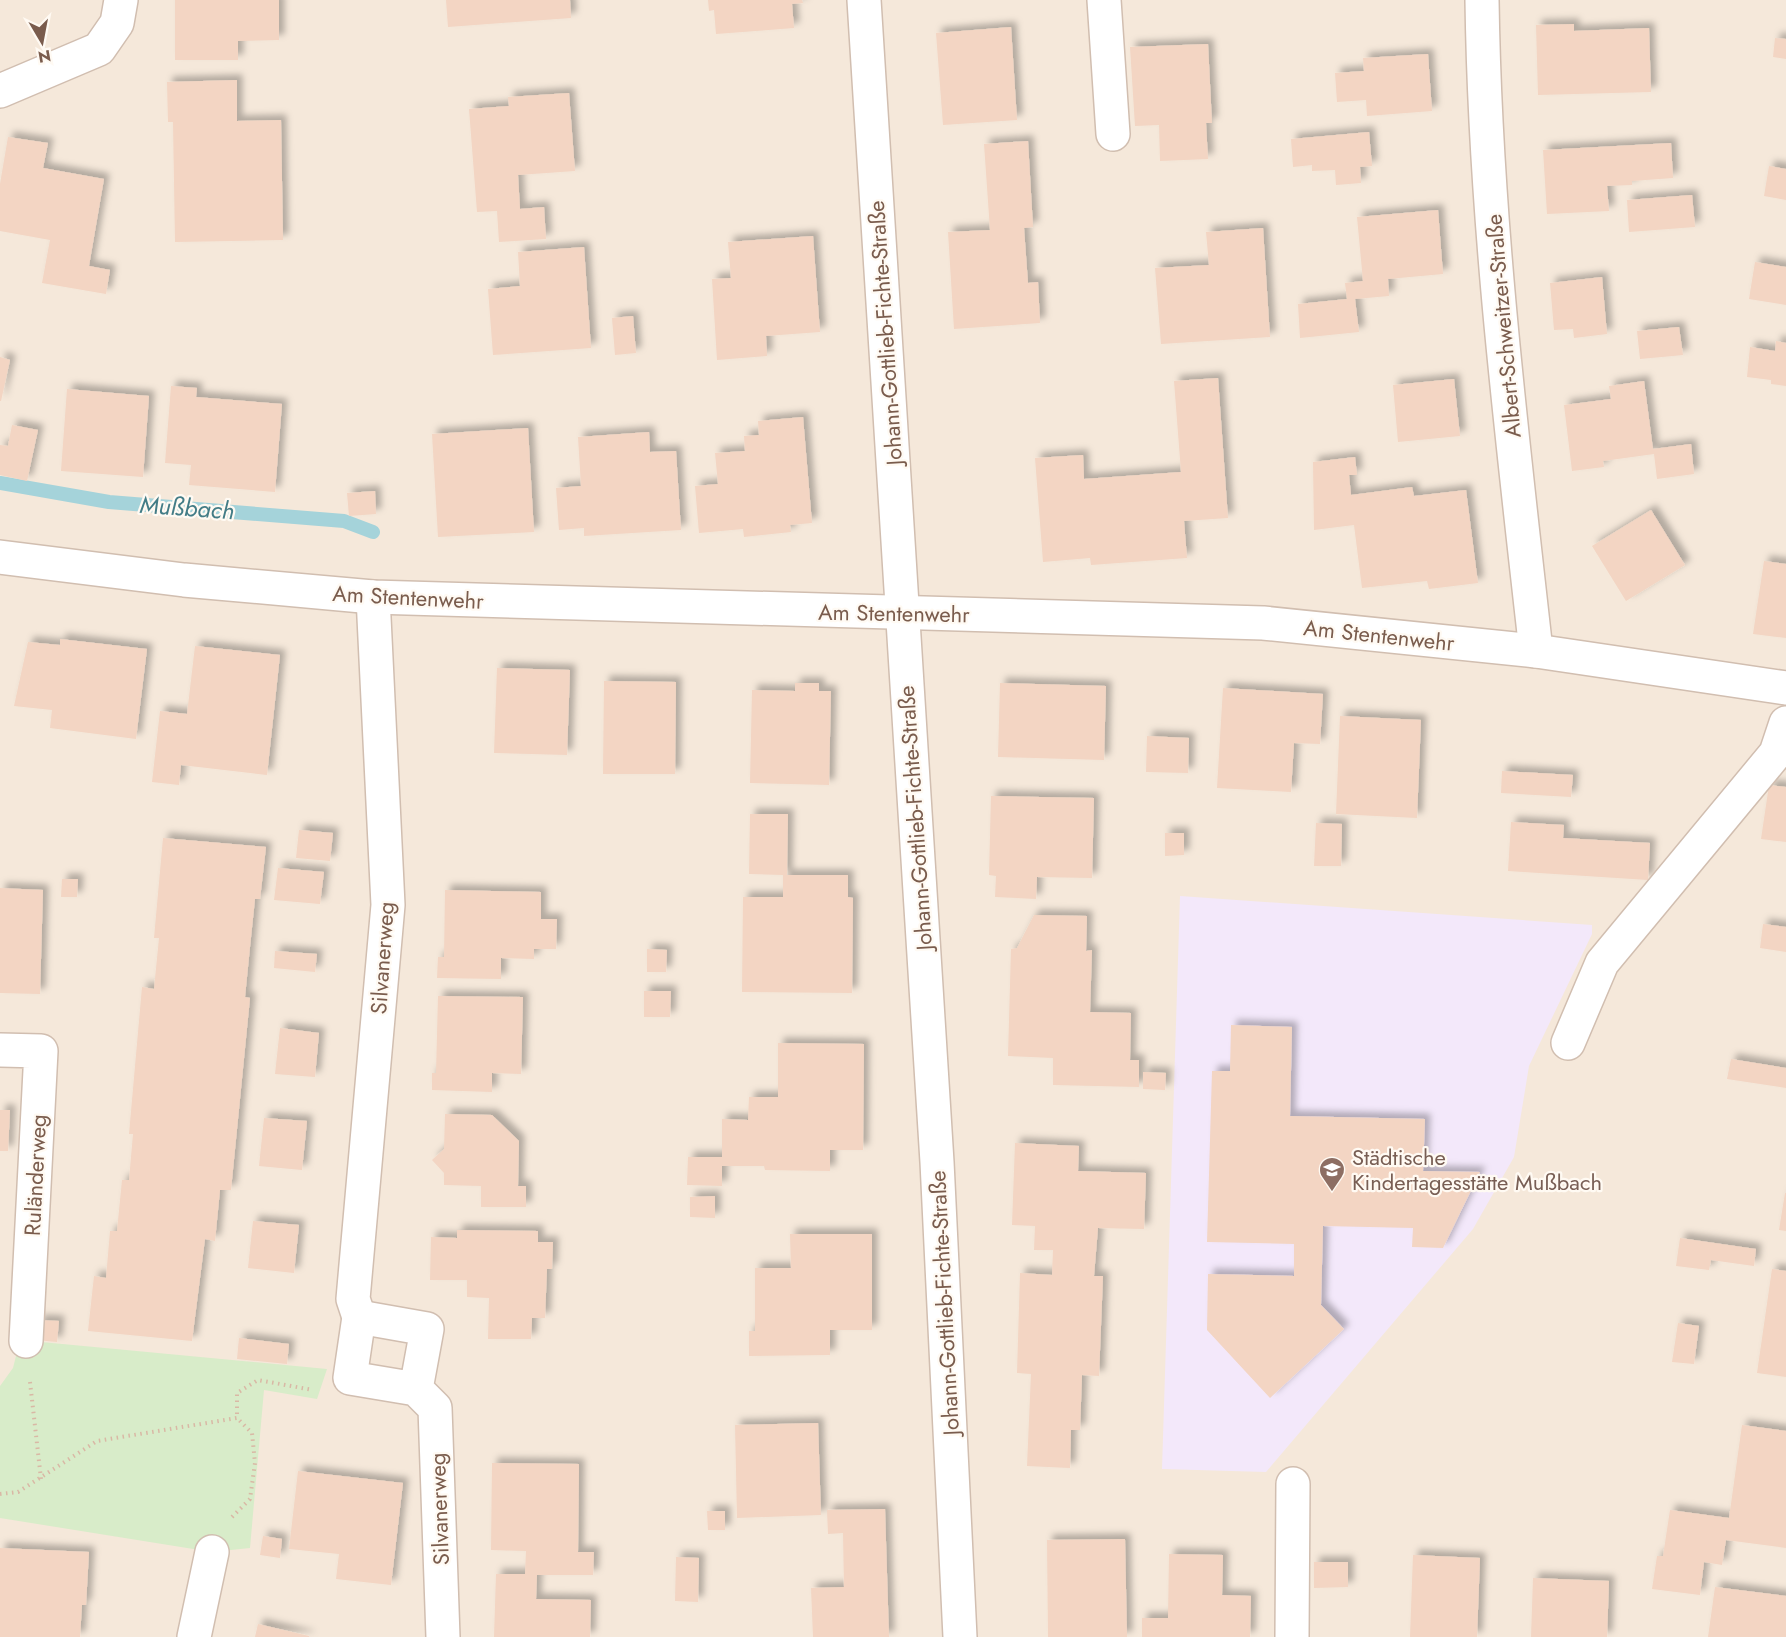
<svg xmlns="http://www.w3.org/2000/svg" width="1786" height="1637" viewBox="0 0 1786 1637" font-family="Jost,sans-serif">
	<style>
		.residential { fill: #f5e8da }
		.education { fill: #f3e8fa }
		.green { fill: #d8ecc9 }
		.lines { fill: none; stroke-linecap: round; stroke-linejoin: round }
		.stream { stroke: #a5d3da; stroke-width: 14 }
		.building { fill: #f3d5c3; filter: url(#shadow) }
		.minor-casing { stroke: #d1beb0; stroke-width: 36 }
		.path { stroke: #d9b8a5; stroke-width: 4; stroke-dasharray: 1.5 4.5; stroke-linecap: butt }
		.minor { stroke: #fff; stroke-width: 33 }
		.labels { text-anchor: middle; stroke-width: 4.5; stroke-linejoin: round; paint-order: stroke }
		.street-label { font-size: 22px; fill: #7a5c4d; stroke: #fffaf3 }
		.education-label { font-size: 22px; fill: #785e54; stroke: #fffaf3; text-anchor: start }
		.water-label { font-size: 24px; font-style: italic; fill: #437c86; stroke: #fffaf3 }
	</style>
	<defs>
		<filter id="shadow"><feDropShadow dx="5.5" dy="-5.5" stdDeviation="3" flood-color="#0004"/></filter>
	</defs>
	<rect width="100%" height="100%" fill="#fdf6ec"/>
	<rect class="residential" x="0" y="0" width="1786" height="1637"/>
	<path class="education" d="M1180,896L1592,925V934L1529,1066L1514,1157L1473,1229L1266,1472L1162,1469Z"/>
	<path class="green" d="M20,1340L327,1369L317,1399L264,1390L250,1548L212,1552L0,1518V1386L13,1368Z"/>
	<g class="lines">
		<path class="stream" d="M0,483L109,502L344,521L373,532"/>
	</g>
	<g class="building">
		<path d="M175,0H279V40L238,41V60H175Z"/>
		<path d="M446,0H570L571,18L448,27Z"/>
		<path d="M708,0H802L803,3L792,4L794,28L716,34L714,10L709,11Z"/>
		<path d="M1574,24V31L1649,28L1651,92L1538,95L1536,25Z"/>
		<path d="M1011,27L1017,120L943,125L936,33Z"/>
		<path d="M1775,38L1786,39V59L1773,57Z"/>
		<path d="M1208,44L1212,123H1206L1208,159L1160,161L1159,125L1135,126L1130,47Z"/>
		<path d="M1428,54L1432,111L1367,116L1366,100L1337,102L1335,73L1364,71L1363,58Z"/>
		<path d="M237,80V121L281,120L283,240L175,242L173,122H168L167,82Z"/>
		<path d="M569,93L575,171L518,175L520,209L544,207L546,239L499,242L497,211L477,212L469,109L509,106L508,97Z"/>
		<path d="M1369,132L1372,166L1360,167L1361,183L1336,185L1335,170L1312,171V165L1293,167L1291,139Z"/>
		<path d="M8,137L48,143L43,168L104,179L89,266L110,270L106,294L42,283L50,240L0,231V184Z"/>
		<path d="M1028,141L1033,227L1024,228L1028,283L1038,282L1040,323L954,329L948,232L990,230L984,144Z"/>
		<path d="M1671,143L1673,178L1632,181V185L1607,186L1609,211L1547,214L1543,150Z"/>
		<path d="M1769,166L1786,169V200L1764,196Z"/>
		<path d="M1692,195L1695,227L1629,232L1627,200Z"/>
		<path d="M1438,210L1443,274L1388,279L1389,296L1355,299L1359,332L1300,338L1298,304L1347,299L1345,283L1363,281L1357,217Z"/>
		<path d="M1263,228L1270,337L1161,344L1155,268L1209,265L1206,232Z"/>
		<path d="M813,236L820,332L766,336L767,356L717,360L712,279L731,278L728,242Z"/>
		<path d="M584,247L591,348L493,355L488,289L520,286L518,252Z"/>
		<path d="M1755,262L1786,267V305L1749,299Z"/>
		<path d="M1602,277L1607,334L1574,338L1573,329L1554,330L1550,283Z"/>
		<path d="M633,316L636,353L615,355L612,318Z"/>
		<path d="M1679,327L1683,355L1640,359L1637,331Z"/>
		<path d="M1776,341L1786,343V386L1771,384V380L1747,377L1750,347L1775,351Z"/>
		<path d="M0,357L10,360L1,401H0Z"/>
		<path d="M1218,378L1228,518L1184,521L1187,558L1091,565L1090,558L1043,562L1035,458L1083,455L1084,479L1181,472L1174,381Z"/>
		<path d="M1454,379L1460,436L1398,442L1393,385Z"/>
		<path d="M1644,381L1653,449L1691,444L1694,474L1657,479L1654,454L1603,461L1604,467L1572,471L1564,405L1611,399L1609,386Z"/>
		<path d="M171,386L197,388L196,397L282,404L275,492L189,485L191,465L165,463Z"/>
		<path d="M67,389L149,396L143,477L61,471Z"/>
		<path d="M803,417L812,523L790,525L791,532L744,537L743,529L699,533L695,486L718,484L715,453L745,451L744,436L759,435L758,421Z"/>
		<path d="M12,425L38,430L27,481L0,475V445L8,446Z"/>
		<path d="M528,428L534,532L438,537L432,434Z"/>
		<path d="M649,432L650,452L676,451L681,530L584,536V528L559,530L556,488L581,486L578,437Z"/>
		<path d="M1355,457L1357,475H1349L1351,495L1412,487L1414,496L1466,490L1478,583L1429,589L1427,581L1362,588L1354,525L1314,530L1313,462Z"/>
		<path d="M375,491L376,514L349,516L347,493Z"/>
		<path d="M1651,510L1685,565L1626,601L1592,546Z"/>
		<path d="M1764,561L1786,564V638L1753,634Z"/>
		<path d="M60,639L147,649L136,739L50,728L52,710L14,706L28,642L60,645Z"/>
		<path d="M195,646L280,655L267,775L181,765L179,785L152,782L160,711L187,714Z"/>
		<path d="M497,668L570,670L567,755L494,753Z"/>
		<path d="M604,681L676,682L675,774H603Z"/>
		<path d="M795,683H819V691H831L829,785L750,783L752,690L795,691Z"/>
		<path d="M1000,683L1106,686L1104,760L998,757Z"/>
		<path d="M1223,688L1323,694L1320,744L1294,743L1291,792L1217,788Z"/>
		<path d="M1340,716L1421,720L1417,818L1336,814Z"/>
		<path d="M1147,736L1189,738L1188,773L1146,772Z"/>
		<path d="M1502,771L1573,775L1571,797L1501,793Z"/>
		<path d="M1769,785L1786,787V842L1761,839Z"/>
		<path d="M991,796L1094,798L1092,878L1037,877L1036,899L995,897L996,876L989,875Z"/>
		<path d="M750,814H788L787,875H848V897L853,898L852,993L742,992L743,897H783V875L749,874Z"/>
		<path d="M1511,822L1564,825L1563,838L1650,843L1648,880L1508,871Z"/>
		<path d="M1316,823L1342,824L1341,866H1314Z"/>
		<path d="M299,830L333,833L330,861L296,858Z"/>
		<path d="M1165,833H1184V855L1165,856Z"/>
		<path d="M163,838L266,847L260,899H255L250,947L245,997L250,998L231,1190H220L215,1241L205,1239L192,1341L88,1331L94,1276L106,1278L110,1231H117L122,1180H129L133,1134H129L142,987L154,989L159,938H154Z"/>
		<path d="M278,868L324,872L320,904L274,900Z"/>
		<path d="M62,879H78L77,897H61Z"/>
		<path d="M0,888L43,890L40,994L0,993Z"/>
		<path d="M445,890L541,892V919H557L556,949H534V959L501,958V979L437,978L438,957H444Z"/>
		<path d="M1034,915L1087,916L1086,951L1092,950L1090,1012L1131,1013L1130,1060H1139V1087L1053,1085V1058L1008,1056L1011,949L1017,948Z"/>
		<path d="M1763,924L1786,927V952L1760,948Z"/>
		<path d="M647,949L667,950L666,972H647Z"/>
		<path d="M275,951L317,954L315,972L274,968Z"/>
		<path d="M644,991H671L670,1017H644Z"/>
		<path d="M438,996L523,997L521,1074L492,1073V1092L432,1090V1073H436Z"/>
		<path d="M1231,1025L1292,1027L1290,1116L1425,1119L1423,1171L1480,1172L1443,1248L1412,1247L1413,1228L1323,1226L1321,1305L1344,1329L1270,1398L1207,1330L1208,1274L1294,1276V1244L1207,1242L1212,1071H1230Z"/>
		<path d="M280,1028L319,1033L315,1077L275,1074Z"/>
		<path d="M778,1043L864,1044L863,1150H830V1171L765,1170L764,1166H722V1186L687,1185L688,1157H722V1119L748,1120L749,1097H778Z"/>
		<path d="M1731,1059L1786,1068V1088L1727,1079Z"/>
		<path d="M1143,1072L1166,1073L1165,1090L1143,1089Z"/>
		<path d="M0,1110H10L8,1151H0Z"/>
		<path d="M445,1114L492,1115L519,1141L518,1186H526V1207H481V1186L444,1185V1173L432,1160L444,1149Z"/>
		<path d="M264,1118L307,1121L302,1170L259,1166Z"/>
		<path d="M1015,1143L1079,1146L1078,1171L1146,1173L1144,1229L1098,1228L1094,1276H1103L1099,1376L1082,1375L1080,1430H1071L1070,1468L1027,1466L1031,1374L1017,1373L1020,1273L1052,1275L1053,1250H1034L1035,1226L1012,1225Z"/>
		<path d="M1785,1193H1786V1231L1779,1230Z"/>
		<path d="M715,1196V1218L690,1217V1197Z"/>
		<path d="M253,1221L299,1225L294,1273L248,1268Z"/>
		<path d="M457,1230L538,1231V1242H553L552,1269H547L545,1318H532L531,1339H488L489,1298L467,1297V1280H430L431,1237L457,1238Z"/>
		<path d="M790,1234H872V1330H830V1355L749,1356V1331H755V1268H791Z"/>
		<path d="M1680,1238L1756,1249L1754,1266L1711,1260L1709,1270L1676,1266Z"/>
		<path d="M1772,1269L1786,1271V1377L1757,1373Z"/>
		<path d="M38,1320L59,1321L57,1342L36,1340Z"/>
		<path d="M1678,1323L1699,1326L1694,1364L1672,1362Z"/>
		<path d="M239,1338L289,1344L287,1364L237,1359Z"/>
		<path d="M818,1423L821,1515L737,1518L735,1425Z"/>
		<path d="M1742,1425L1786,1431V1548L1726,1540L1722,1565L1704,1562L1700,1595L1652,1589L1657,1556H1663L1670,1510L1729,1518Z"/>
		<path d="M492,1463L579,1464L578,1552H594L593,1575H537L536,1599L591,1600L590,1637H494L496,1574H525L526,1551L491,1550Z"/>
		<path d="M298,1471L403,1483L391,1585L336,1579L339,1554L289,1549Z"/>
		<path d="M885,1509L889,1637H813L811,1588L844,1587L843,1533L828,1534L827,1510Z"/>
		<path d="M707,1511H725V1530H708Z"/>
		<path d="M263,1536L282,1539L280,1558L260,1555Z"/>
		<path d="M1125,1539L1127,1637H1048L1047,1540Z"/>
		<path d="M0,1548L89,1552L86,1605H82L80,1637H0Z"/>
		<path d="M1169,1554L1223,1555L1222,1595L1251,1596L1250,1637H1142V1618H1168Z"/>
		<path d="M1413,1555L1480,1558L1477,1637H1410Z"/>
		<path d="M676,1557L699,1558L698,1602L675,1601Z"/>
		<path d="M1314,1562H1348V1587L1314,1588Z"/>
		<path d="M1533,1578L1609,1581L1607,1637H1531Z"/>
		<path d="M1715,1587L1786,1596V1637H1708Z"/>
		<path d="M258,1624L309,1636V1637H255Z"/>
	</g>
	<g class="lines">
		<defs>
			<g id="minor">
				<path d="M864,0L937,1162L960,1637"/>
				<path d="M1104,0L1113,134"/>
				<path d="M1482,0C1485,218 1512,435 1536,651"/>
				<path d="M0,91L99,49L117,23L121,0"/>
				<path d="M0,557L184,580L373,597L1263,623L1536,651L1786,688"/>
				<path d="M1568,1043L1602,963L1776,753L1786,723"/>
				<path d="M0,1050L41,1051L26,1341"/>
				<path d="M359,1317L353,1299L388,905L373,597"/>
				<path d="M416,1389L427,1329L359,1317L350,1378L416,1389L435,1408L443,1637"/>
				<path d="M194,1637L212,1552"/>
				<path d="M1292,1637L1293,1484"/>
			</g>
		</defs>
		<use href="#minor" class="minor-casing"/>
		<g class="path">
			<path d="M30,1382L41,1479"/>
			<path d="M0,1494L18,1492L97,1441L237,1418V1393L258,1380L313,1390"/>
			<path d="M232,1517L250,1499L255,1463L252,1433L237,1418"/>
		</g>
		<use href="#minor" class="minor"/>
	</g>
	<defs>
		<symbol id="school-pin" viewBox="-11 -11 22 30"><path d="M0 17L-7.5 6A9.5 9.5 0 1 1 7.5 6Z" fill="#8d6e63" stroke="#fffaf3"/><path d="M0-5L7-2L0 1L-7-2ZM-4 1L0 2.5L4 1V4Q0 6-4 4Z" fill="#fff"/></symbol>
	</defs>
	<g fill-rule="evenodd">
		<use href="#school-pin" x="1317" y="1155" width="30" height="40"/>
	</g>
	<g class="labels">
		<g class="street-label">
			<text transform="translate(1503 326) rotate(-95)" y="8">Albert-Schweitzer-Straße</text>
			<text transform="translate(885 333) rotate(-94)" y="8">Johann-Gottlieb-Fichte-Straße</text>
			<text transform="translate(408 597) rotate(3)" y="8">Am Stentenwehr</text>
			<text transform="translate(894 613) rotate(1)" y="8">Am Stentenwehr</text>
			<text transform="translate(1379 635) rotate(6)" y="8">Am Stentenwehr</text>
			<text transform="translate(915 818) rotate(-94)" y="8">Johann-Gottlieb-Fichte-Straße</text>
			<text transform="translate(382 958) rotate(-86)" y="8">Silvanerweg</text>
			<text transform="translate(35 1175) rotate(-87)" y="8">Ruländerweg</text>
			<text transform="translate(944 1303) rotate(-93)" y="8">Johann-Gottlieb-Fichte-Straße</text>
			<text transform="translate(439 1509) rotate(-92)" y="8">Silvanerweg</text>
		</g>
		<g class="education-label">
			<text x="1352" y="1165">Städtische<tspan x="1352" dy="25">Kindertagesstätte Mußbach</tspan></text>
		</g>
		<g class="water-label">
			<text transform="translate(187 508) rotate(4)" y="8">Mußbach</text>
		</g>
	</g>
	<g transform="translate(42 42) rotate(170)" stroke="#fffaf3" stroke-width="4.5" paint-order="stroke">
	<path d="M0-4.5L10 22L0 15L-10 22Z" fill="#7a5c4d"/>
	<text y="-9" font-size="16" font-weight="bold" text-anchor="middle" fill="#7a5c4d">N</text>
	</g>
</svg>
